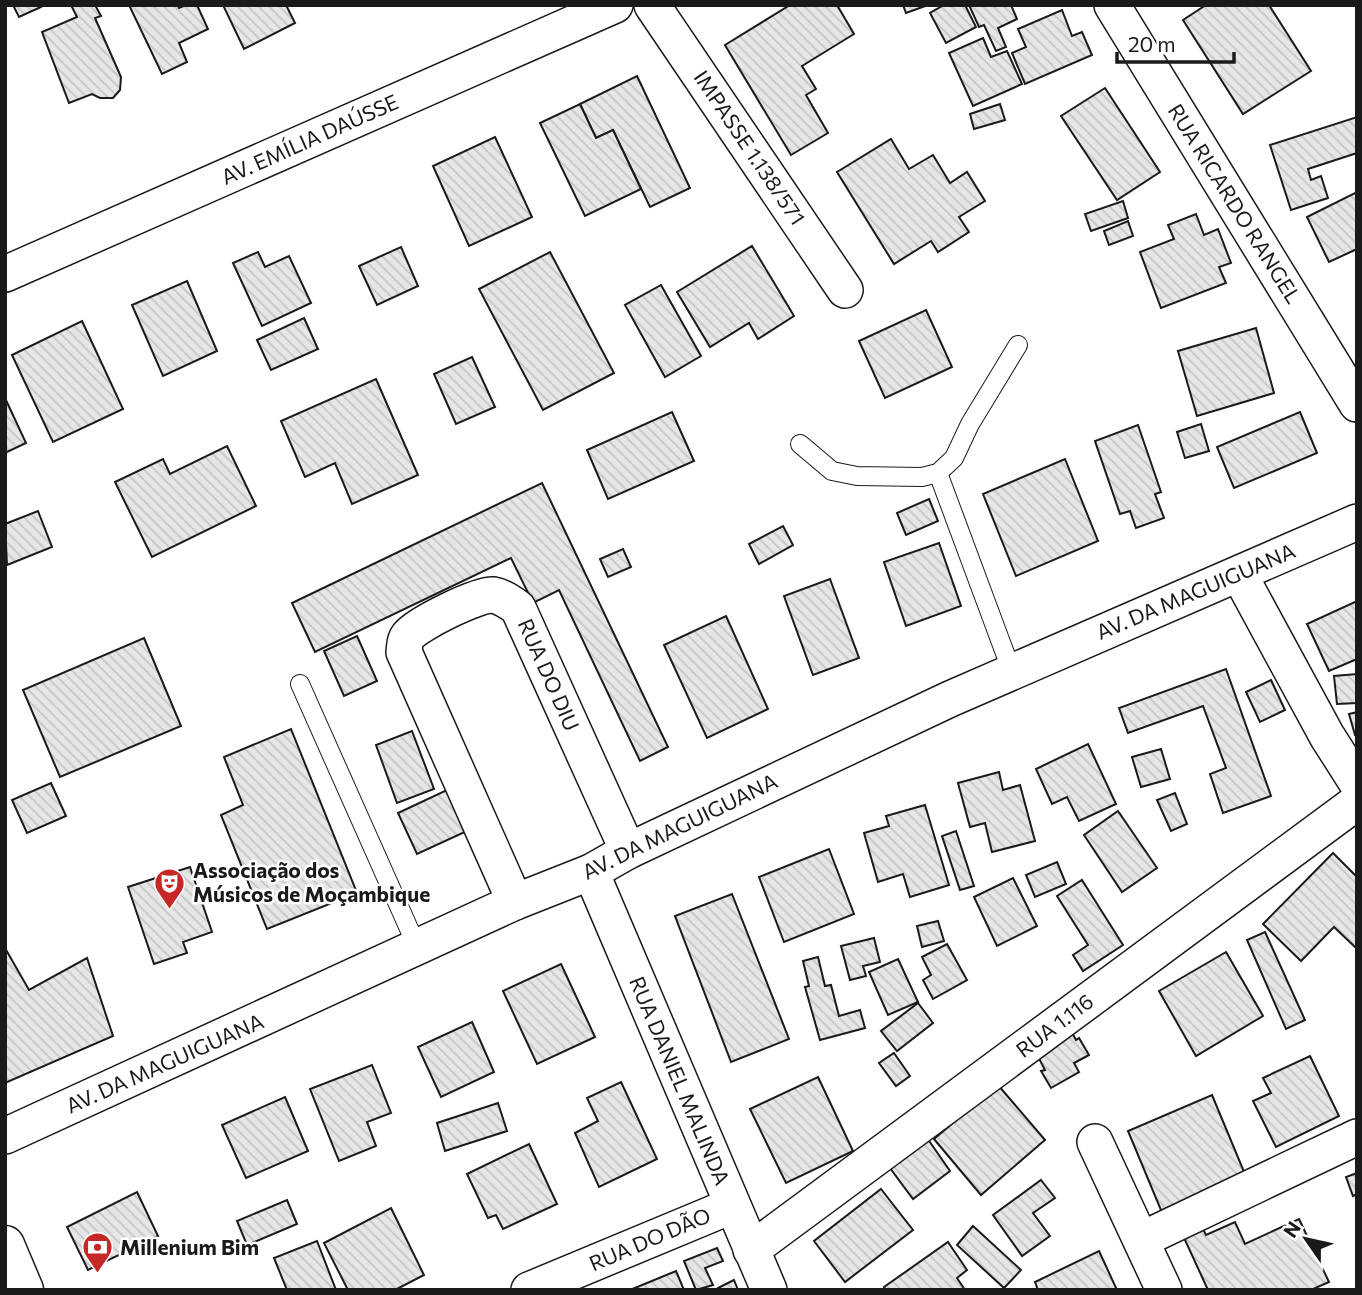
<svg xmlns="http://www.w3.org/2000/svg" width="1362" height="1295" viewBox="0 0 1362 1295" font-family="Commissioner,sans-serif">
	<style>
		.building { fill: url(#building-back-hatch); stroke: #1a1a1a; stroke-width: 2 }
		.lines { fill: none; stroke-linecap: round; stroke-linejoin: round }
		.service-casing { stroke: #1a1a1a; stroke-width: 20 }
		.minor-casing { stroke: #1a1a1a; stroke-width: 38 }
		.secondary-casing { stroke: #1a1a1a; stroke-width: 41 }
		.service { stroke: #fff; stroke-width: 18 }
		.minor { stroke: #fff; stroke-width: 35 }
		.secondary { stroke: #fff; stroke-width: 38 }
		.labels { text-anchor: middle; stroke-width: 5; stroke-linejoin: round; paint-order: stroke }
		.street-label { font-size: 21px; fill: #1a1a1a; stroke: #fff }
		.poi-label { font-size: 21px; font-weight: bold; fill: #1a1a1a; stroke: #fff; text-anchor: start }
	</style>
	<defs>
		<pattern id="building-back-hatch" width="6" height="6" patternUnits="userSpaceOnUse" patternTransform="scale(1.75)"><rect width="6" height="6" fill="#e6e6e6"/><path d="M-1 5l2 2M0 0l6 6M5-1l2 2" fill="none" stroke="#c5c5c5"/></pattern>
	</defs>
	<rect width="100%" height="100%" fill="#fff"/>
	<g class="building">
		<path d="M13,5H40L41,7L19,17Z"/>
		<path d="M71,5H95L101,16L95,18L121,77L120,90L113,98H100L92,94L69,103L42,32L77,17Z"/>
		<path d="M129,5H178L179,8L186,5H197L208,29L179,43L187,62L162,74Z"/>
		<path d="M223,5H286L295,23L244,49Z"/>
		<path d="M790,5H837L854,34L802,66L816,89L806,95L828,133L791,155L725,45Z"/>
		<path d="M903,5H928L906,13Z"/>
		<path d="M944,5H965L976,27L946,43L930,13Z"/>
		<path d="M969,5H1011L1017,19L998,28L1006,47L996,51L984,25L979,27Z"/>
		<path d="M1206,5H1269L1311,71L1243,114L1183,20Z"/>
		<path d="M1062,10L1072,36L1082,32L1092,55L1025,84L1012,53L1026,47L1018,29Z"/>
		<path d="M983,38L991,57L1007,51L1022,84L973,106L949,53Z"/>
		<path d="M637,76L690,188L650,207L613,130L596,138L580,104Z"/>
		<path d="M1105,88L1160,172L1117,200L1061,116Z"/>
		<path d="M580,104L596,138L613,130L641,189L585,216L540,123Z"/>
		<path d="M1000,104L1005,120L974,129L970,114Z"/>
		<path d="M1357,117V153L1308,169L1311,180L1321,176L1328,198L1291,210L1270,145Z"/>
		<path d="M495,137L532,217L469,246L433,166Z"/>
		<path d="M891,139L909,169L933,155L950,183L967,172L985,201L959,217L969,232L938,252L931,241L894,264L837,172Z"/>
		<path d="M1357,192V249L1329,262L1307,217Z"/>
		<path d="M1123,201L1128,218L1091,231L1085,214Z"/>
		<path d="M1196,214L1204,235L1218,229L1231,263L1219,267L1226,283L1161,308L1140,252L1174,239L1168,225Z"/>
		<path d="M1128,221L1133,236L1109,245L1104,231Z"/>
		<path d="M752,246L794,316L758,339L749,323L710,347L677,292Z"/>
		<path d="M401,247L418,286L377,305L359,266Z"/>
		<path d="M258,252L265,267L289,256L311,303L262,326L233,263Z"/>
		<path d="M550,252L614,373L543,410L479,289Z"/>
		<path d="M187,281L217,351L163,376L132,305Z"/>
		<path d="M661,285L701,356L665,377L625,305Z"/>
		<path d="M926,310L952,367L885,398L859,341Z"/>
		<path d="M304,318L318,349L271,370L257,340Z"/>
		<path d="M82,321L123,409L53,442L12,355Z"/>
		<path d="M1256,328L1274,393L1197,416L1178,351Z"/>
		<path d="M472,357L495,407L456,424L434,374Z"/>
		<path d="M376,379L418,475L352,504L335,463L305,477L281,421Z"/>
		<path d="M5,398L26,443L5,453Z"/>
		<path d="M672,412L694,461L608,499L587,450Z"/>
		<path d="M1300,412L1317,453L1234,488L1217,447Z"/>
		<path d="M1201,424L1209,451L1185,458L1177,432Z"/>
		<path d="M1138,425L1161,492L1155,494L1164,518L1136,528L1130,511L1120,514L1095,441Z"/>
		<path d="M227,446L256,506L152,557L115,482L163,459L170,474Z"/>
		<path d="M1065,459L1098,541L1016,576L983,494Z"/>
		<path d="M542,483L668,747L640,761L559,590L533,603L511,558L315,652L292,603Z"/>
		<path d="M929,499L938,521L906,535L897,513Z"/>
		<path d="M38,511L52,547L7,565L5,524Z"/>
		<path d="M783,526L793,545L759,564L749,544Z"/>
		<path d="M939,543L961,606L906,626L884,562Z"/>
		<path d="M623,549L631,567L608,577L600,559Z"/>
		<path d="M830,579L859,658L813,675L784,596Z"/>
		<path d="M1357,601V659L1329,671L1307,624Z"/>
		<path d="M726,616L768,709L707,738L664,645Z"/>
		<path d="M357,636L377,681L344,696L324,651Z"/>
		<path d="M144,638L181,726L60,777L23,690Z"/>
		<path d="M1226,669L1271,796L1223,813L1210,774L1226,768L1203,706L1128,733L1119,708Z"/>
		<path d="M1357,674V703L1337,704L1334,676Z"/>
		<path d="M1271,680L1285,710L1260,722L1246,692Z"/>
		<path d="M1357,712V735H1355L1349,714Z"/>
		<path d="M291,729L357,893L267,929L221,815L243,805L224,757Z"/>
		<path d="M412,731L434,789L397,803L376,745Z"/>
		<path d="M1088,744L1116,804L1079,821L1067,797L1052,804L1036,769Z"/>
		<path d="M1161,749L1170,779L1141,787L1132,757Z"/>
		<path d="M999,772L1003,790L1020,785L1035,841L992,852L985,823L970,827L958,783Z"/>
		<path d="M51,783L66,816L27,833L12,800Z"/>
		<path d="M449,789L467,831L417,854L398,813Z"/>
		<path d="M1175,793L1187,824L1171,831L1157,800Z"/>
		<path d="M925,805L949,885L910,897L903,874L878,882L864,833L889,826L886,816Z"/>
		<path d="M1118,811L1157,868L1122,892L1084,835Z"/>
		<path d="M956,831L974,886L960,890L942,836Z"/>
		<path d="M829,849L854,914L784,942L759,877Z"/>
		<path d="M1333,853L1357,877V949L1334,927L1301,961L1263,924Z"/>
		<path d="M1057,862L1066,884L1035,897L1026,875Z"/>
		<path d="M190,867L212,932L183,942L187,953L154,964L128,887Z"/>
		<path d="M1013,878L1037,926L997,946L974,897Z"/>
		<path d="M1082,880L1123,945L1083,971L1073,955L1088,945L1057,896Z"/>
		<path d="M732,894L789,1039L731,1062L675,916Z"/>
		<path d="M938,921L944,941L922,947L917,926Z"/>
		<path d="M1265,932L1305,1020L1286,1029L1247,940Z"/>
		<path d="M874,938L880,962L863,966L866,976L850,980L841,946Z"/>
		<path d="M947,944L967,980L933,999L923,980L931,975L922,957Z"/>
		<path d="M5,948L29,990L87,958L113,1036L5,1083Z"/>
		<path d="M1226,952L1263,1016L1196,1056L1159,991Z"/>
		<path d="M818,957L825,986L831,985L839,1016L860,1010L865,1028L820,1040L805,987L809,986L803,961Z"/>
		<path d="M898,959L918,1002L888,1015L869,972Z"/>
		<path d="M561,964L595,1037L537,1064L503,991Z"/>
		<path d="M918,1003L933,1023L897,1051L881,1031Z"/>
		<path d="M472,1022L494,1072L441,1097L418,1047Z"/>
		<path d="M1070,1029L1076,1040L1079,1038L1089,1055L1074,1063L1079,1072L1051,1088L1041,1071L1045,1070L1034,1049Z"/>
		<path d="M894,1053L910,1076L896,1086L879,1063Z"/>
		<path d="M1310,1056L1339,1116L1276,1147L1253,1101L1271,1093L1263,1078Z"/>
		<path d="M372,1065L391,1113L367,1122L376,1146L339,1161L310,1089Z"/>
		<path d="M818,1077L853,1151L786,1183L750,1109Z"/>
		<path d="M621,1082L657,1159L599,1187L575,1133L598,1121L587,1098Z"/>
		<path d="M998,1085L1045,1140L981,1195L934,1139Z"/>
		<path d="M1212,1095L1247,1179L1163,1215L1128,1131Z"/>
		<path d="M285,1097L308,1151L246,1178L222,1125Z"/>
		<path d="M498,1103L507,1131L445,1151L437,1123Z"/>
		<path d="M925,1135L950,1171L913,1199L887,1164Z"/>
		<path d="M529,1144L557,1204L503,1229L496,1215L488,1218L467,1174Z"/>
		<path d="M1357,1173V1194L1353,1196L1346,1177Z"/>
		<path d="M1041,1180L1055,1198L1033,1213L1050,1236L1022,1256L993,1215Z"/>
		<path d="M881,1189L913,1230L845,1282L814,1241Z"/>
		<path d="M137,1192L158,1236L88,1270L67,1227Z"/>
		<path d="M287,1200L297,1224L247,1245L237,1221Z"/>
		<path d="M391,1208L424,1275L395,1290H348L324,1243Z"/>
		<path d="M1299,1219L1329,1282L1311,1290H1208L1180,1229L1199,1221L1206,1235L1235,1222L1245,1244Z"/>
		<path d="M973,1226L1021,1270L1004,1288L957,1245Z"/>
		<path d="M317,1241L336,1290H287L274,1258Z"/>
		<path d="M948,1242L967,1270L957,1278L965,1290H886L884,1287Z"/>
		<path d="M717,1248L723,1261L705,1268L713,1285L696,1290L684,1261Z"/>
		<path d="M1099,1251L1117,1290H1038L1035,1282Z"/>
		<path d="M676,1271L684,1290H630Z"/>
		<path d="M734,1280L738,1290H719L718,1288Z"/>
	</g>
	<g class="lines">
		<defs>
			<g id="service">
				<path d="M800,444L832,471L857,476L922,477L938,473L954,458L970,424L1018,345"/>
				<path d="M938,473L1012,672"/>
				<path d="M300,684L418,949"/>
			</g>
			<g id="minor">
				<path d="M652,5L845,290"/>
				<path d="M1112,5L1357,404"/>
				<path d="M5,274L615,5"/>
				<path d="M1239,574L1327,736L1357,783"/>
				<path d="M591,872L769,1290"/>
				<path d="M515,902L404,652C405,646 404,641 408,636C417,624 478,594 493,595C503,597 510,602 518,608L628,851"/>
				<path d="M5,1136L515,902L591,872L628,851L950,699L1357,522"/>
				<path d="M1095,1142L1164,1290"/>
				<path d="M1141,1240L1357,1137"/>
				<path d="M751,1250L1357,802"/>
				<path d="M529,1290L731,1206"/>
			</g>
			<path id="secondary" d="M5,1245L24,1290"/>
		</defs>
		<use href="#service" class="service-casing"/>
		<use href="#minor" class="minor-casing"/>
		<use href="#secondary" class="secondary-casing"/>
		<use href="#service" class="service"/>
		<use href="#minor" class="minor"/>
		<use href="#secondary" class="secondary"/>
	</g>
	<defs>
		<symbol id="theatre-pin" viewBox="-11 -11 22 30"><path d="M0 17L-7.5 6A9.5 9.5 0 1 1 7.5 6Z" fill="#c62828" stroke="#fff"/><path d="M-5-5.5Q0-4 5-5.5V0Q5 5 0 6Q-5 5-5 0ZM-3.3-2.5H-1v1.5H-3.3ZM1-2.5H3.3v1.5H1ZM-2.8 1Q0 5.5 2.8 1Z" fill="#fff"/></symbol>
		<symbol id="bank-pin" viewBox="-11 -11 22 30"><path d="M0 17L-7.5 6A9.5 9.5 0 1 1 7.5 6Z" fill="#c62828" stroke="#fff"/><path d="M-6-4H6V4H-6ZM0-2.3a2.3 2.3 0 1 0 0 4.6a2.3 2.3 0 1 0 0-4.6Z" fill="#fff"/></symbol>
	</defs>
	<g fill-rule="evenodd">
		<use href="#theatre-pin" x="152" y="866" width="35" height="47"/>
		<use href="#bank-pin" x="80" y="1230" width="35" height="47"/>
	</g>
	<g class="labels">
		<g class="street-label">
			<text transform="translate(310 140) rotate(-24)" y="7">AV. EMÍLIA DAÚSSE</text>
			<text transform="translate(749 148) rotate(56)" y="7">IMPASSE 1.138/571</text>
			<text transform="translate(1234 204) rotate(58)" y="7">RUA RICARDO RANGEL</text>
			<text transform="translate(1196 592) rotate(-23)" y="7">AV. DA MAGUIGUANA</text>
			<text transform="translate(548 675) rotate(66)" y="7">RUA DO DIU</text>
			<text transform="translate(680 827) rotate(-26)" y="7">AV. DA MAGUIGUANA</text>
			<text transform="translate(1055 1026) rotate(-37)" y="7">RUA 1.116</text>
			<text transform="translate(165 1064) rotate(-24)" y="7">AV. DA MAGUIGUANA</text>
			<text transform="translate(679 1081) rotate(67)" y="7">RUA DANIEL MALINDA</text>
			<text transform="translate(650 1240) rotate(-23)" y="7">RUA DO DÃO</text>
		</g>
		<g class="poi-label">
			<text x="193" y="878">Associação dos<tspan x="193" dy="24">Músicos de Moçambique</tspan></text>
			<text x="120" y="1255">Millenium Bim</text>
		</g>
	</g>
	<rect width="1362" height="1295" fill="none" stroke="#1a1a1a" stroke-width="14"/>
	<g transform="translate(1306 1239) rotate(304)" stroke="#ffffff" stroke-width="5" paint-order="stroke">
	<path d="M0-5L12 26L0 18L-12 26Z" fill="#1a1a1a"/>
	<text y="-10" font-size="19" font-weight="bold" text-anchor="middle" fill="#1a1a1a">N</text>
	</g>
	<path d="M1117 52v10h117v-10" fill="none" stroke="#1a1a1a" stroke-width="3.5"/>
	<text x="1128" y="52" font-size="21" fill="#1a1a1a" stroke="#ffffff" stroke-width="5" paint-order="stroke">20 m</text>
</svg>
